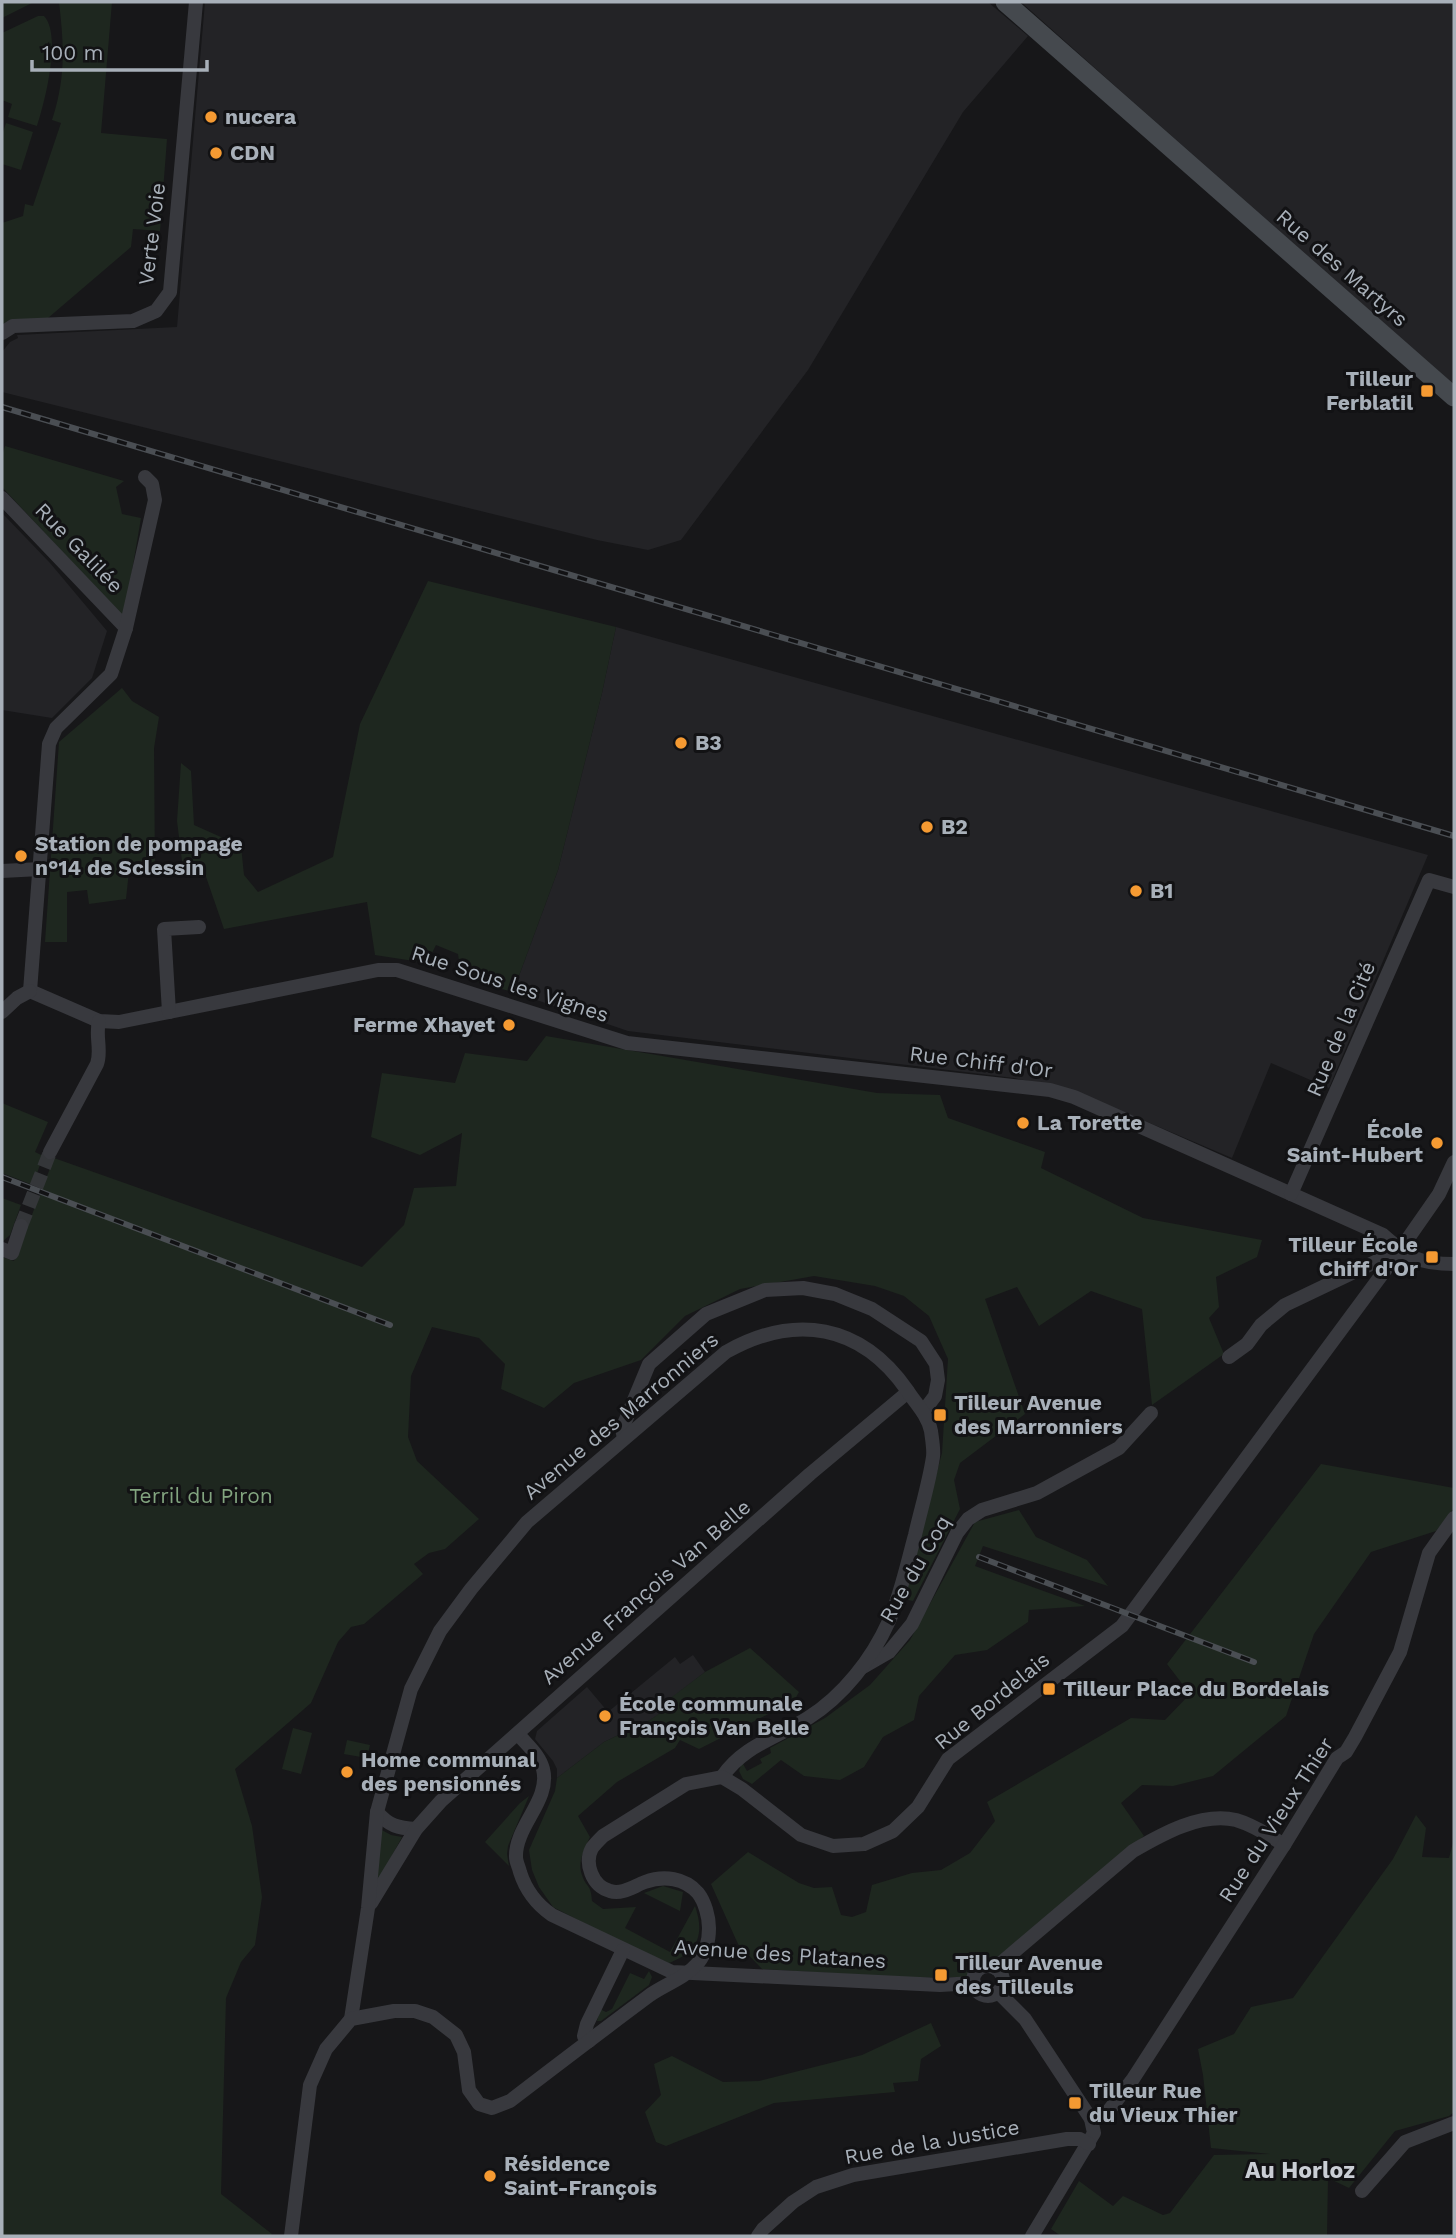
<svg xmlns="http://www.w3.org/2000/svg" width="1456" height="2238" viewBox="0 0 1456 2238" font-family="'Work Sans',sans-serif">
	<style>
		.built { fill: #232326 }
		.green { fill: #1e271f }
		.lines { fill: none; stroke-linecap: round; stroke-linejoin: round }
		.street-tunnel { stroke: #343639; stroke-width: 14; stroke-dasharray: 14 7; stroke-linecap: butt }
		.street { stroke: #38393e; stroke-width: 14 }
		.secondary { stroke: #45494e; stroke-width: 19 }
		.rail-casing { stroke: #4a4e53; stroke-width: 6 }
		.rail { stroke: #121214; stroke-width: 3.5; stroke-dasharray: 10; stroke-linecap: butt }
		.poi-dot { fill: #f59a32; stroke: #121214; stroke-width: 2.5 }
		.labels { text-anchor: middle; stroke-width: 6; stroke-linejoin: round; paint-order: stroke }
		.poi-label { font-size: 21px; font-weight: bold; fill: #a8b0b9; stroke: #121214; text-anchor: start }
		.street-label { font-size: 21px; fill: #a8b0b9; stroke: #121214 }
		.park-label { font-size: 21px; fill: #82a47f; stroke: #121214 }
		.neighbourhood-label { font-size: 23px; font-weight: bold; fill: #caced5; stroke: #121214 }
	</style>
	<rect width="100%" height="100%" fill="#171719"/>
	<g class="built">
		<path d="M205,2H988L1028,36L963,112L808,370L681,540L648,550L597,540L2,392V352L10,342L18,338L17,335L177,327Z"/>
		<path d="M1021,2H1454V385L1124,94Z"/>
		<path d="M2,513L50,563L107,631L92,678L52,718L2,710Z"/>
		<path d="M616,627L1428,855L1329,1088L1271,1063L1232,1158L1072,1090L1014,1078L628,1031L513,992L558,870L602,693Z"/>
		<path d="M693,1655L705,1672L661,1706L664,1711L650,1720L604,1742L557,1778V1769L553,1761L535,1739L537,1731L587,1687L608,1712L675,1657L680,1664Z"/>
	</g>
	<g class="green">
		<path d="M2,2H34L2,18Z"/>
		<path d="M59,2H112L101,133L167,139L160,231L133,229L131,247L48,318L2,325V223L23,216L25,204L33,206L61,123L52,120C66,78 64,45 59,2Z"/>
		<path d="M38,16H44C62,35 45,102 37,126L8,117L12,104L2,100V33Z"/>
		<path d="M6,123L33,132L21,170L2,164V135Z"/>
		<path d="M5,446L124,481L116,487L122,514L141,518L124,618L2,487V456Z"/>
		<path d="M428,581L616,627L602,693L558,870L513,992L474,981L461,974L458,954L436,945L427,963L375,955L367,902L224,929L204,871L193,869L182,861L177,821L181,763L191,771L194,825L241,846L244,875L258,892L333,857L360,724Z"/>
		<path d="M122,688L132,701L159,717L154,748L155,872L129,871L126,899L89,904L87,890L67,892V942H45L59,742Z"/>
		<path d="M546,1036L877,1093L940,1095L948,1118L1045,1152L1041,1168L1143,1218L1262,1240L1257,1257L1216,1277L1219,1307L1209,1318L1224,1354L1152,1405L1142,1309L1091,1291L1039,1326L1017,1287L985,1299L1025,1414L960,1463L954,1480L960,1509L913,1601L903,1599L942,1453L948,1359L929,1316L904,1296L875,1286L814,1276L740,1289L685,1316L641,1360L574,1383L544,1408L501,1389L505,1364L479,1338L432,1327L411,1376L408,1437L417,1461L479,1519L445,1549L429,1553L414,1564L423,1574L364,1624L351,1627L338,1642L311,1703L235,1769L252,1826L262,1897L255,1945L241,1962L226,1998L221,2194L272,2234L270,2236H2V1257L14,1261L54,1158L362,1267L404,1225L414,1188L456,1186L462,1133L420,1155L371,1137L382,1073L455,1083L465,1053L527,1061Z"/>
		<path d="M2,1103L48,1122L35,1152L43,1156L33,1185L2,1173Z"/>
		<path d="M2,1198L21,1205L10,1235L2,1242Z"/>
		<path d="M1321,1464L1454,1488V1508L1436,1531L1371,1552L1314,1634L1286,1716L1213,1776L1173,1786L1142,1785L1121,1803L1144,1836L996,1961H978L966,1977L912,1978L762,1969L738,1944L711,1884L748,1852L799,1883L814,1888L832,1887L841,1915L852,1917L866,1912L872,1885L912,1873L941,1870L970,1853L995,1821L987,1802L1131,1718L1165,1720L1190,1694L1167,1664Z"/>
		<path d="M1019,1510L1036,1537L1087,1560L1108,1586L983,1546L975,1566L1085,1606L1029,1610L1028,1622L987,1650L955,1655L919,1696L914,1720L883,1737L864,1767L840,1780L804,1776L781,1760L752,1784L743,1779L739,1771L742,1762L747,1771L762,1763L760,1759L771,1753L770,1748L825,1718L870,1685L910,1640L975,1522Z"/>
		<path d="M750,1648L799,1692L794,1701L699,1749L680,1740L675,1748L617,1782L578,1816L590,1837C585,1848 577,1862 582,1875C586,1888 591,1883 592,1901L603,1909L636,1907L625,1928L670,1952L695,1906C705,1935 698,1952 669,1963L618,1941L553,1907L539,1887L532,1870L529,1850L555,1791L557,1778L604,1742L650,1720L663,1711L660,1706L705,1672Z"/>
		<path d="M293,1728L312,1733L301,1774L282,1769Z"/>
		<path d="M347,1740L370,1745L367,1758L344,1754Z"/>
		<path d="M529,1796L508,1846L507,1854L509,1866L485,1842L520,1803Z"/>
		<path d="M1416,1815L1426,1828L1422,1857L1449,1858L1454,1839V2112L1449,2116L1395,2131L1349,2188L1328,2178L1327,2236H1061L1051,2229L1079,2181L1113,2206L1123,2196L1163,2215L1170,2213L1214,2155L1270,2154L1211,2148L1203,2075L1198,2049L1234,2034L1251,2007L1293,1998L1393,1859Z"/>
		<path d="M380,1829L391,1835L402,1837L378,1881L375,1880Z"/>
		<path d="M663,1886L683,1892L680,1911L644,1893Z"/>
		<path d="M649,1971L652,1977L649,1985L601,2021H597L600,2009L606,2012L612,2009L630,1973L644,1979Z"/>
		<path d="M931,2023L941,2046L921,2059L918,2081L893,2083L895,2092L774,2103L666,2146L656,2142L645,2112L661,2095L654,2064L672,2056L723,2082L759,2081L862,2055Z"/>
	</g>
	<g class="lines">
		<path class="street-tunnel" d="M21,1226L50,1152"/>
		<g class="street">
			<path d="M2,333L13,326L133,321L156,311L170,292L196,2"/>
			<path d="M2,498L126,628"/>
			<path d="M2,871L40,869"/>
			<path d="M30,991L99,1021L119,1022L378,970H397L627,1043L1050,1090L1074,1097L1383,1235C1409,1258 1419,1264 1454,1264"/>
			<path d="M30,991L49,744L56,728L111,674L126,628L155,500L152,484L145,477"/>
			<path d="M2,1012L17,998L30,991"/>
			<path d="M169,1012L164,929L199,927"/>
			<path d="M50,1152L97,1064C102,1050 95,1036 99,1021"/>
			<path d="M1291,1194L1429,880L1454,887"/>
			<path d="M2,1249L12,1253L21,1226"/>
			<path d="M1229,1357L1247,1344L1261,1325L1285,1305L1398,1251"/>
			<path d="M624,1438L622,1429L649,1364L706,1314L765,1290L803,1288L835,1294L872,1309L921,1341L936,1364L938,1380L935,1396L923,1412"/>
			<path d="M863,1667L889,1652L912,1624L957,1533L968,1519L982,1510L1037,1493L1119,1448L1151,1413"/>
			<path d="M518,1734C527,1745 539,1754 543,1769C551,1800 515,1826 516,1857C516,1862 519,1867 520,1872C526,1891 536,1904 552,1915L672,1972L940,1985L974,1983"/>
			<path d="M377,1812C389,1826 398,1828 416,1829"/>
			<path d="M371,1903L416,1829L441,1801L810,1474L908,1392"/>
			<circle cx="988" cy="1981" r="15"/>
			<path d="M995,1968L1133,1851C1162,1834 1201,1812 1236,1820C1253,1825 1269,1835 1284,1845"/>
			<path d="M998,1992L1025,2019L1091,2119L1094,2133L1032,2236"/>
			<path d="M351,2019L368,1908L377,1812L411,1689L440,1631L471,1589L527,1522L726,1352C795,1313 861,1324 907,1390C915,1403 928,1415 931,1431C932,1439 934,1449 933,1457C929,1483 921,1509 915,1535C907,1564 901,1594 889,1621C872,1659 843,1696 808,1718C777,1738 744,1745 722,1777"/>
			<path d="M589,2041L584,2036L587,2024L623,1950"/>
			<path d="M1091,2119L1107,2113L1133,2079L1284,1845L1337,1758L1346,1752L1355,1737L1400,1652L1429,1553L1454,1518"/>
			<path d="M1362,2191L1405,2142L1454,2123"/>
			<path d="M291,2236L310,2085L326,2049L351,2019L394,2011H415L433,2017L456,2035L464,2052L469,2090L479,2104L492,2108L510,2101C557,2065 603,2030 650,1995C666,1984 685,1978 698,1963C706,1953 709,1940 709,1928C709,1917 705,1902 698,1893C685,1878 664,1875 645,1882C634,1886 622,1895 610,1891C592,1886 584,1863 592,1848C595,1844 600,1839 603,1836L686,1784L722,1777L742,1789L801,1835L833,1846L864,1844L893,1831L918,1807L948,1759L1122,1626L1400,1250L1439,1194L1454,1162"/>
			<path d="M758,2236L763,2229L793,2202L816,2187L853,2175L1067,2139H1080L1089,2144"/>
		</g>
		<path class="secondary" d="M1005,2L1454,397"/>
		<defs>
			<g id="rail">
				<path d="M2,407L1454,836"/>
				<path d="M2,1177L390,1325"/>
				<path d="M979,1557L1254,1662"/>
			</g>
		</defs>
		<use href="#rail" class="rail-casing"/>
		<use href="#rail" class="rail"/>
	</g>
	<g class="poi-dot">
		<circle cx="211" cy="117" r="7"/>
		<circle cx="216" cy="153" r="7"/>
		<rect x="1420" y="384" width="14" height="14" rx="3.5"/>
		<circle cx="681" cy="743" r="7"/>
		<circle cx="927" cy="827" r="7"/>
		<circle cx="21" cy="856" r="7"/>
		<circle cx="1136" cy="891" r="7"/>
		<circle cx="509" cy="1025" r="7"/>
		<circle cx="1023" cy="1123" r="7"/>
		<circle cx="1437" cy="1143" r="7"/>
		<rect x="1425" y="1250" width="14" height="14" rx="3.5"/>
		<rect x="933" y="1408" width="14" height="14" rx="3.5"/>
		<rect x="1042" y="1682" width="14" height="14" rx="3.5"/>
		<circle cx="605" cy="1716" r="7"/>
		<circle cx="347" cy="1772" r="7"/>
		<rect x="934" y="1968" width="14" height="14" rx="3.5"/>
		<rect x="1068" y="2096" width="14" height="14" rx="3.5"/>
		<circle cx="490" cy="2176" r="7"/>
	</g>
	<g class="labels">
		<g class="poi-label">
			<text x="225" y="124">nucera</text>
			<text x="230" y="160">CDN</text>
			<text x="1413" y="386" text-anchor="end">Tilleur<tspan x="1413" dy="24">Ferblatil</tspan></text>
			<text x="695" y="750">B3</text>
			<text x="941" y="834">B2</text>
			<text x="35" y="851">Station de pompage<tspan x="35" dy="24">n°14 de Sclessin</tspan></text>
			<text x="1150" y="898">B1</text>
			<text x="495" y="1032" text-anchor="end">Ferme Xhayet</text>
			<text x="1037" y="1130">La Torette</text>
			<text x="1423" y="1138" text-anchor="end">École<tspan x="1423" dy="24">Saint-Hubert</tspan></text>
			<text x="1418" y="1252" text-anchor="end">Tilleur École<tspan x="1418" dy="24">Chiff d'Or</tspan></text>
			<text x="954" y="1410">Tilleur Avenue<tspan x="954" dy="24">des Marronniers</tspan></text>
			<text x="1063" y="1696">Tilleur Place du Bordelais</text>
			<text x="619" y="1711">École communale<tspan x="619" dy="24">François Van Belle</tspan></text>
			<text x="361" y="1767">Home communal<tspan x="361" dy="24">des pensionnés</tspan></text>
			<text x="955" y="1970">Tilleur Avenue<tspan x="955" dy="24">des Tilleuls</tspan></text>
			<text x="1089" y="2098">Tilleur Rue<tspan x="1089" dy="24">du Vieux Thier</tspan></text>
			<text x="504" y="2171">Résidence<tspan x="504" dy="24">Saint-François</tspan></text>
		</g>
		<g class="street-label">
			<text transform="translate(152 234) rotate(-83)" y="7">Verte Voie</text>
			<text transform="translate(1342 268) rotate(41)" y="7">Rue des Martyrs</text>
			<text transform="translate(79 548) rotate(46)" y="7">Rue Galilée</text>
			<text transform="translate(510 984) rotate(18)" y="7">Rue Sous les Vignes</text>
			<text transform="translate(1341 1029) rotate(-67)" y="7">Rue de la Cité</text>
			<text transform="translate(981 1062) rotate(7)" y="7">Rue Chiff d'Or</text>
			<text transform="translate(621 1416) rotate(-40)" y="7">Avenue des Marronniers</text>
			<text transform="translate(915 1569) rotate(-60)" y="7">Rue du Coq</text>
			<text transform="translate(646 1592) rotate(-41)" y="7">Avenue François Van Belle</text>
			<text transform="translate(992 1701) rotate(-39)" y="7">Rue Bordelais</text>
			<text transform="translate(1276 1820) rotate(-57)" y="7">Rue du Vieux Thier</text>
			<text transform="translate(780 1954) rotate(4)" y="7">Avenue des Platanes</text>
			<text transform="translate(932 2142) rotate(-10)" y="7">Rue de la Justice</text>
		</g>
		<g class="park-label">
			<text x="201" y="1503">Terril du Piron</text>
		</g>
		<g class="neighbourhood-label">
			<text x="1300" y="2178">Au Horloz</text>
		</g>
	</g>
	<rect width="1456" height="2238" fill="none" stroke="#a8b0b9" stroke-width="7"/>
	<path d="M32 60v10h175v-10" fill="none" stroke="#a8b0b9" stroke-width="3.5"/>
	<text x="42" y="60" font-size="21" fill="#a8b0b9" stroke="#121214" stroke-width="5" paint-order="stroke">100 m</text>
</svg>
